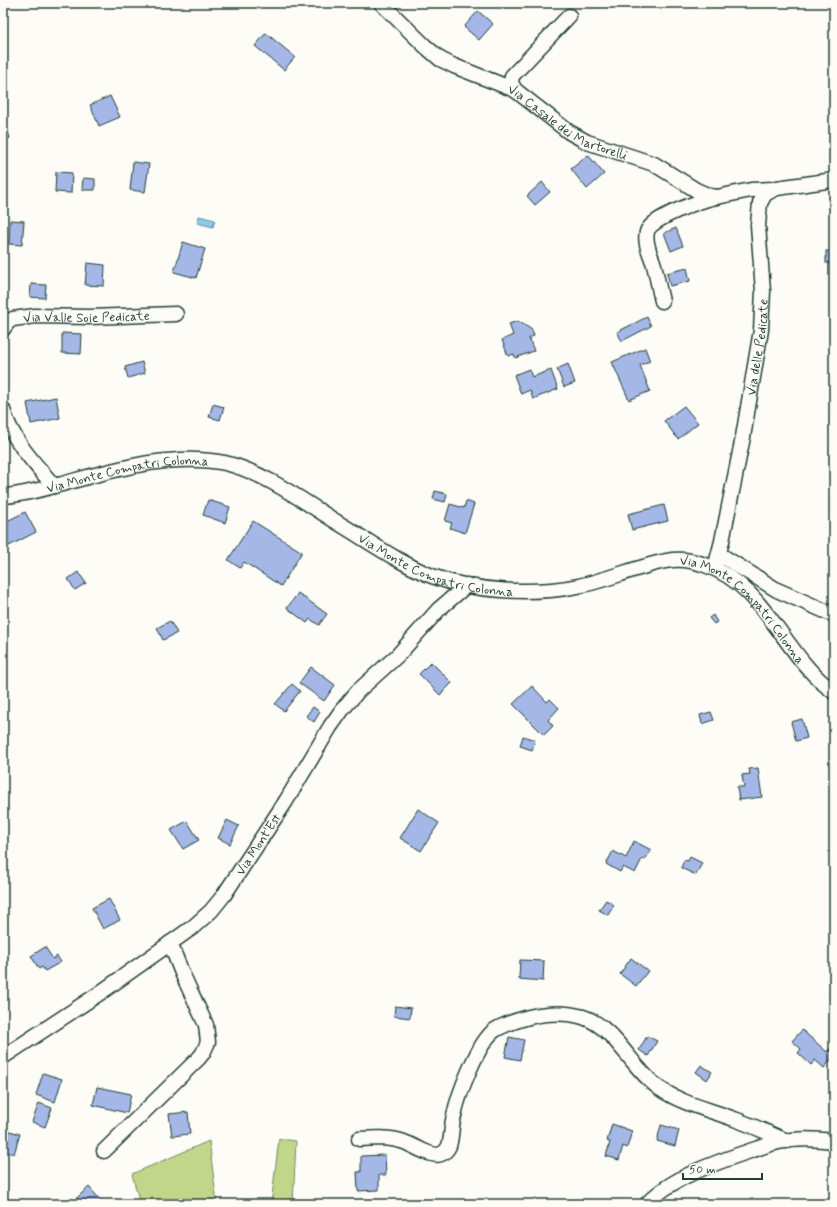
<svg xmlns="http://www.w3.org/2000/svg" width="837" height="1207" viewBox="0 0 837 1207" font-family="Mynerve,sans-serif">
	<style>
		.green { fill: #c2d68b; stroke: #708a60 }
		.water { fill: #8bcaeb; stroke: #6092a2 }
		.building { fill: #a5b7e6; stroke: #1f3d34 }
		.lines { fill: none; stroke-linecap: round; stroke-linejoin: round }
		.minor-casing { stroke: #1f3d34; stroke-width: 17 }
		.minor { stroke: #fdfcf7; stroke-width: 14 }
		.labels { text-anchor: middle; stroke-width: 4; stroke-linejoin: round; paint-order: stroke }
		.street-label { font-size: 13px; fill: #1f3d34; stroke: #fdfcf7 }
	</style>
	<rect width="100%" height="100%" fill="#fdfcf7"/>
	<filter id="ink" filterUnits="userSpaceOnUse"><feTurbulence type="fractalNoise" baseFrequency=".025" numOctaves="2"/><feDisplacementMap in="SourceGraphic" scale="8" xChannelSelector="R" yChannelSelector="G"/><feConvolveMatrix kernelMatrix="1 2 1 2 8 2 1 2 1" color-interpolation-filters="sRGB"/></filter>
	<g filter="url(#ink)">
		<g class="green">
			<path d="M279,1139L296,1141L293,1204H271Z"/>
			<path d="M209,1141L217,1204H140L132,1174Z"/>
		</g>
		<path class="water" d="M199,216L215,220L213,227L197,223Z"/>
		<g class="building">
			<path d="M478,11L493,24L479,40L464,27Z"/>
			<path d="M266,33L295,57L284,70L255,46Z"/>
			<path d="M110,96L120,117L99,126L90,105Z"/>
			<path d="M3,121H4L10,138L3,141Z"/>
			<path d="M588,155L604,174L587,189L571,169Z"/>
			<path d="M133,162L149,164L145,192L130,190Z"/>
			<path d="M56,172L72,173L71,193L55,192Z"/>
			<path d="M83,178L95,179V190H82Z"/>
			<path d="M542,182L550,192L535,205L527,196Z"/>
			<path d="M10,220L24,221L22,245L9,244Z"/>
			<path d="M676,228L683,246L671,251L664,233Z"/>
			<path d="M183,242L205,249L196,278L174,272Z"/>
			<rect x="826" y="251" width="8" height="12"/>
			<path d="M87,263L105,265L104,286L85,285Z"/>
			<path d="M687,268L690,281L670,286L667,273Z"/>
			<path d="M31,284L46,285L45,298L30,297Z"/>
			<path d="M647,317L651,326L622,341L617,332Z"/>
			<path d="M518,321L532,330L534,336L529,338L534,351L515,358L514,354L508,356L502,340L513,335L509,324Z"/>
			<path d="M62,333L82,334L81,354L62,353Z"/>
			<path d="M645,348L650,361L640,365L650,391L629,400L612,362Z"/>
			<path d="M142,362L145,373L128,378L125,367Z"/>
			<path d="M568,364L575,383L564,387L557,369Z"/>
			<path d="M529,369L532,377L551,370L558,389L533,399L530,390L521,394L514,375Z"/>
			<path d="M56,397L60,418L31,424L27,403Z"/>
			<path d="M213,404L224,407L220,420L209,417Z"/>
			<path d="M684,406L698,423L678,439L664,421Z"/>
			<path d="M435,491L447,494L445,502L433,499Z"/>
			<path d="M208,500L230,507L225,523L203,515Z"/>
			<path d="M466,501L474,504L465,533L450,528L452,523L445,521L450,504L464,508Z"/>
			<path d="M664,505L668,521L632,530L628,514Z"/>
			<path d="M25,512L36,532L9,546L3,534V523Z"/>
			<path d="M253,521L302,552L281,586L244,562L240,568L228,560Z"/>
			<path d="M78,572L86,583L75,590L68,579Z"/>
			<path d="M298,593L327,614L319,625L310,619L307,623L287,608Z"/>
			<path d="M713,615L717,622L714,624L709,618Z"/>
			<path d="M170,621L177,633L163,640L157,628Z"/>
			<path d="M431,662L452,683L440,695L419,674Z"/>
			<path d="M311,667L335,685L324,701L299,683Z"/>
			<path d="M292,684L300,691L284,711L275,704Z"/>
			<path d="M532,686L547,702L550,699L559,708L548,720L553,726L544,735L513,704Z"/>
			<path d="M313,707L320,712L314,722L306,716Z"/>
			<path d="M711,712L714,720L702,724L700,715Z"/>
			<path d="M802,719L807,738L796,741L791,722Z"/>
			<path d="M523,736L535,740L532,750L520,746Z"/>
			<path d="M758,768L762,797L739,800L737,787H744L742,775L750,774L749,769Z"/>
			<path d="M418,809L439,823L421,851L400,838Z"/>
			<path d="M227,820L239,826L230,844L218,838Z"/>
			<path d="M187,821L199,840L183,849L171,830Z"/>
			<path d="M634,841L651,850L645,860L642,859L635,873L623,867L620,872L606,864L613,851L626,858Z"/>
			<path d="M690,857L702,863L696,875L681,868L684,860L688,861Z"/>
			<path d="M109,899L120,920L103,929L92,908Z"/>
			<path d="M606,900L614,905L608,915L599,910Z"/>
			<path d="M45,947L53,959L57,956L61,962L45,971L42,967L39,969L31,956Z"/>
			<path d="M631,958L648,971L636,986L620,974Z"/>
			<path d="M520,960L544,961L543,981L519,979Z"/>
			<path d="M395,1006L411,1008L410,1018L394,1016Z"/>
			<path d="M802,1030L827,1052L829,1049L834,1053V1056L824,1068L815,1060L811,1065L798,1053L801,1049L792,1041Z"/>
			<path d="M647,1036L657,1041L648,1056L639,1050Z"/>
			<path d="M509,1037L524,1040L520,1060L505,1057Z"/>
			<path d="M701,1065L712,1072L707,1080L696,1072Z"/>
			<path d="M43,1073L62,1079L55,1102L36,1095Z"/>
			<path d="M97,1087L131,1094L127,1113L93,1105Z"/>
			<path d="M39,1103L52,1108L45,1127L32,1122Z"/>
			<path d="M188,1112L190,1134L172,1136L169,1114Z"/>
			<path d="M612,1124L632,1131L627,1148L623,1146L619,1160L606,1156L610,1142L607,1141Z"/>
			<path d="M661,1125L679,1130L675,1146L657,1141Z"/>
			<path d="M3,1129L20,1134L14,1154L3,1151Z"/>
			<path d="M385,1155L386,1175H379V1190L358,1191L357,1172H361V1156Z"/>
			<path d="M89,1187L104,1204H70Z"/>
		</g>
		<g class="lines">
			<defs>
				<g id="minor">
					<path id="s1" d="M381,3L425,46L440,59L454,66L515,90L569,132L587,142L654,164L696,190L710,196L717,197L751,190L773,189"/>
					<path d="M515,90L511,83L512,76L569,16"/>
					<path d="M662,301C659,289 657,277 654,265C651,255 644,243 647,232C650,218 702,200 716,197"/>
					<path id="s2" d="M3,329L8,322L13,319L35,316L89,317L176,314"/>
					<path d="M3,410C12,440 34,463 54,486"/>
					<path id="s3" d="M3,496C23,495 42,489 62,484C113,470 171,452 225,463C264,472 306,503 340,524C370,542 399,563 432,576C474,592 534,595 578,586C608,580 636,567 666,561C680,558 692,560 705,565C766,585 784,657 834,692"/>
					<path d="M719,554L777,590L834,615"/>
					<path id="s4" d="M715,568L722,541L743,437L761,330L763,291L758,225L760,203L765,194L777,188L834,180"/>
					<path id="s5" d="M3,1057L100,993L193,927L211,911L224,895L286,801L330,727L342,710L358,691L398,655L439,609L467,585"/>
					<path d="M359,1139C374,1138 390,1137 404,1142C413,1145 432,1158 441,1154C444,1153 447,1150 449,1146C452,1137 451,1126 454,1116C458,1095 478,1042 495,1030C505,1024 518,1020 529,1017C546,1013 566,1012 583,1017C615,1027 632,1069 659,1088C682,1104 708,1109 734,1119C752,1125 770,1134 787,1141"/>
					<path d="M104,1151L199,1058L203,1053L208,1042L206,1025L182,973L170,943"/>
					<path d="M647,1204C670,1178 717,1162 750,1151C759,1148 769,1144 779,1142C797,1138 816,1139 834,1141"/>
				</g>
			</defs>
			<use href="#minor" class="minor-casing"/>
			<use href="#minor" class="minor"/>
		</g>
	</g>
	<g class="labels">
		<g class="street-label">
			<text dy="5" stroke="none"><textPath href="#s1" startOffset="225">Via Casale dei Martorelli</textPath></text>
			<text dy="5" stroke="none"><textPath href="#s2" startOffset="88">Via Valle Soie Pedicate</textPath></text>
			<text dy="5" stroke="none"><textPath href="#s4" startOffset="225">Via delle Pedicate</textPath></text>
			<text dy="5" stroke="none"><textPath href="#s3" startOffset="127">Via Monte Compatri Colonna</textPath></text>
			<text dy="5" stroke="none"><textPath href="#s3" startOffset="463">Via Monte Compatri Colonna</textPath></text>
			<text dy="5" stroke="none"><textPath href="#s3" startOffset="799">Via Monte Compatri Colonna</textPath></text>
			<text dy="5" stroke="none"><textPath href="#s5" startOffset="336">Via Mont'Est</textPath></text>
		</g>
	</g>
	<rect width="837" height="1207" fill="none" stroke="#fdfcf7" stroke-width="16"/>
	<rect x="8" y="8" width="821" height="1191" fill="none" stroke="#1f3d34" stroke-width="1.5" filter="url(#ink)"/>
	<path d="M683 1173v6h79v-6" fill="none" stroke="#1f3d34" stroke-width="2"/>
	<text x="689" y="1173" font-size="12" fill="#1f3d34" stroke="#fdfcf7" stroke-width="3" paint-order="stroke">50 m</text>
</svg>
